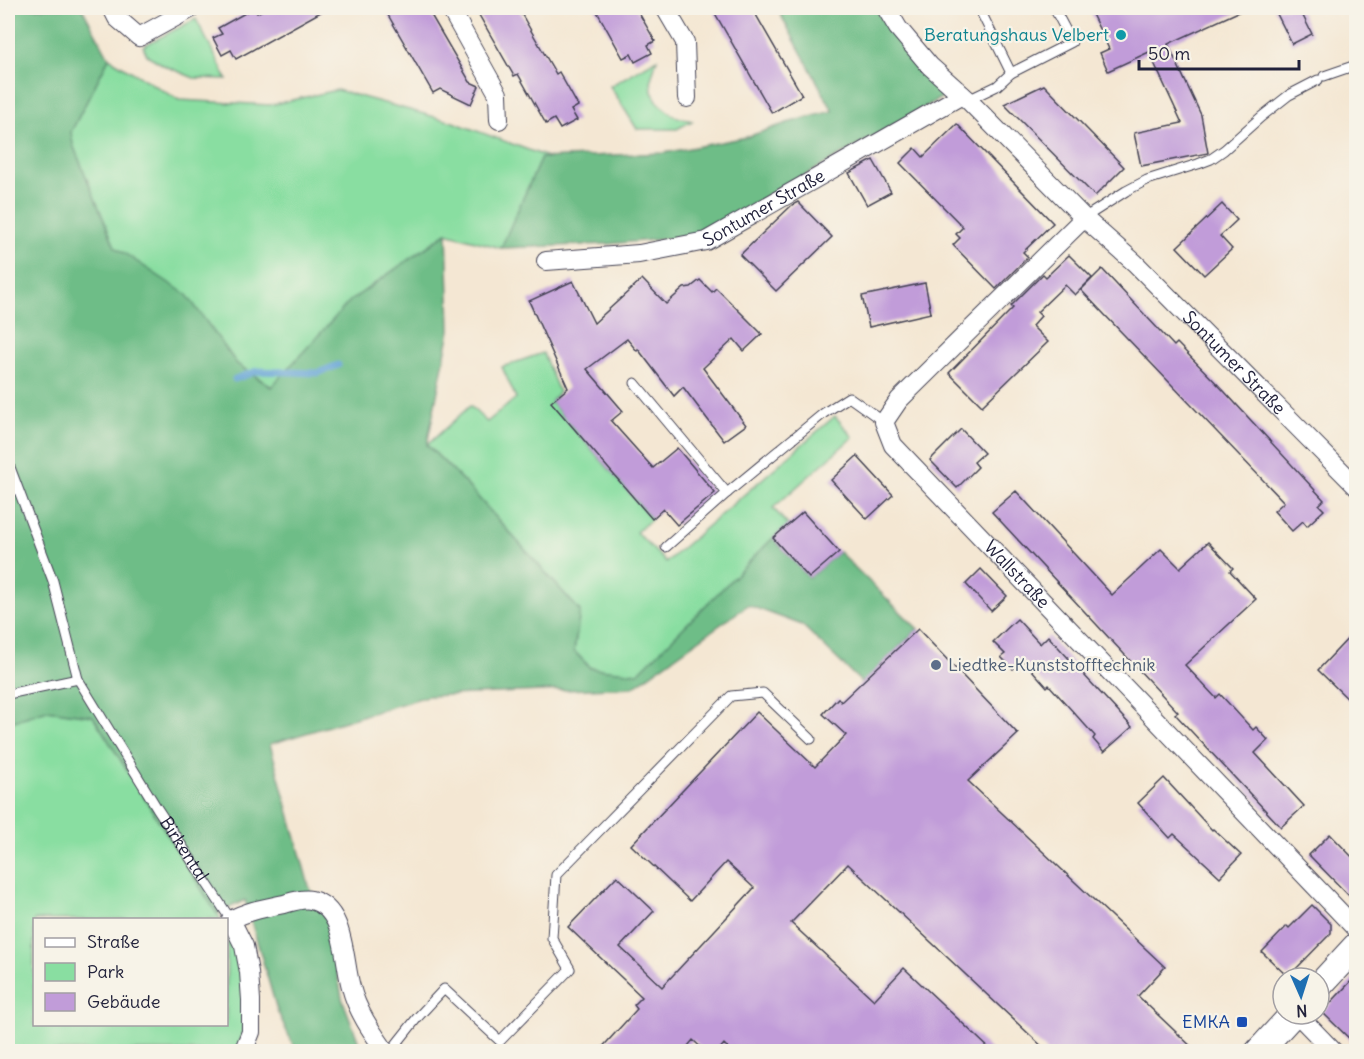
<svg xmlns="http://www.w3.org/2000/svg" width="1364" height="1059" viewBox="0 0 1364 1059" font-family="Delius,sans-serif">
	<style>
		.green { fill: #89dea1; stroke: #56806e; stroke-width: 1.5 }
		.forest { fill: #6ebd87; stroke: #487061; stroke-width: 1.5 }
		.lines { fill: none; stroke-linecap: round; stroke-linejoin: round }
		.stream { stroke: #63a4d6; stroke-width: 7 }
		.building { fill: #c19cd9 }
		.service-casing { stroke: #424052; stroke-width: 11 }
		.minor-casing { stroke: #424052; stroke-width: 20 }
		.secondary-casing { stroke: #424052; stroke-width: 28 }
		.service { stroke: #fff; stroke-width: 9 }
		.minor { stroke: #fff; stroke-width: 18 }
		.secondary { stroke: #fff; stroke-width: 26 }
		.culture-dot { fill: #0f9aa8; stroke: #f7f3e8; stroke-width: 2 }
		.service-dot { fill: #5c6f8a; stroke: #f7f3e8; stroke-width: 2 }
		.transit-dot { fill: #1a4fb4; stroke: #f7f3e8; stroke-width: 2 }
		.labels { text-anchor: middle; stroke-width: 4.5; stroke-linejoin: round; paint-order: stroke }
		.culture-label { font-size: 18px; fill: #0d838f; stroke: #f7f3e8; text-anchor: end }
		.street-label { font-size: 18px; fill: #22223b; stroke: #f7f3e8 }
		.service-label { font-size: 18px; fill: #4e5e75; stroke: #f7f3e8; text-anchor: start }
		.transit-label { font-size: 18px; fill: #164399; stroke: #f7f3e8; text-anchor: end }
	</style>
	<rect width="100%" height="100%" fill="#f7f3e8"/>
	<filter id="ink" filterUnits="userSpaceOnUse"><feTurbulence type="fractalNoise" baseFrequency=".0167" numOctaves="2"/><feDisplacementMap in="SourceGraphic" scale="12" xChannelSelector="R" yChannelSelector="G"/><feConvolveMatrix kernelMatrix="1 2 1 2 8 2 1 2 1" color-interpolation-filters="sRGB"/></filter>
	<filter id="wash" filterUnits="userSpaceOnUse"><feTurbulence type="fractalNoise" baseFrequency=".008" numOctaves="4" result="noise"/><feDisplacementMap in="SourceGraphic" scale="24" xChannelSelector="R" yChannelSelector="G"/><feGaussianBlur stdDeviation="1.35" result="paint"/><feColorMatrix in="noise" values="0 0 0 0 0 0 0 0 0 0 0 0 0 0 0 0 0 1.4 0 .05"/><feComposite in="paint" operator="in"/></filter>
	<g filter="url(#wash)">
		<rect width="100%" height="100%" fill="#f4e7d3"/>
		<g class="green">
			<path d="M196,19L227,79L194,78L165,66L147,55L143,46Z"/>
			<path d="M109,58L179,100L270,105L337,90L453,122L550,158H541L501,248L446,233L350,301L272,387L237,364L186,295L115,247L73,145L71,132Z"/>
			<path d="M657,59L651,79L652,92L659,104L674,116L692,121L677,129H637L610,86Z"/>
			<path d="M543,353L559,392L551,402L652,519L636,532L666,562L835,416L853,437L773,508L788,525L773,538L638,674L591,668L574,651L580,611L466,484L427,445L470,406L487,422L516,398L502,367Z"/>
			<path d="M47,710L93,716L221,919L34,920V1024H226L227,928L234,939L243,974L244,1031L236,1051H8V723Z"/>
		</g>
		<g class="forest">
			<path d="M8,8H82L109,58L71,132L73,145L115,247L187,295L237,364L271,387L350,301L447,233L450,330L427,445L466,484L580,611L574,651L590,668L638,673L773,538L809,578L839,552L918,629L862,683L802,625L748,605L633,687L427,696L270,744L309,886L328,921L342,998L362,1051H296L277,1010L245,900L217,914L93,716L47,710L8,723Z"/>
			<path d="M777,8H876L890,31L946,95L698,236L608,244L501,248L541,158L664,153L747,137L787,123L833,111Z"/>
		</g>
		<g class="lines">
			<path class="stream" d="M235,379L257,371L318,373L338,365"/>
		</g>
		<g id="blocks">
			<g class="building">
				<path d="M254,8L257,13L266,8H328L236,59L231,50L222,55L213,38L222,34L218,28Z"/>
				<path d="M384,8H427L470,82L479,86L471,104L440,89L433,93Z"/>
				<path d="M475,8H520H518L556,74L559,72L578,106L571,110L577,120L560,129L554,119L546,124L518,74L514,76Z"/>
				<path d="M595,8H636L655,41L648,45L652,53L635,62L631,54L623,58Z"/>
				<path d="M712,8H752L802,95L772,113Z"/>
				<path d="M1089,8H1247L1168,44L1201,115L1208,153L1141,166L1134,133L1182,123L1149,52L1108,71L1100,53L1109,49Z"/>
				<path d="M1274,8H1299L1312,34L1292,44Z"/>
				<path d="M1044,85L1124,167L1095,196L1004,104Z"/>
				<path d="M957,124L1053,223L1023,252L1028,257L996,289L953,245L960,238L956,234L963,227L900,163L915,148L923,157Z"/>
				<path d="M873,160L891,192L867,205L849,173Z"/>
				<path d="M798,202L832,237L776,291L740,255L792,205Z"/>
				<path d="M1222,204L1237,220L1220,236L1232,249L1204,275L1177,247Z"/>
				<path d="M1069,255L1092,278L1075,295L1065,285L1037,312L1041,316L1032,326L1048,342L982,406L949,373L1013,308L1011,306L1043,274L1046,277Z"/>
				<path d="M1102,269L1174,346L1177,343L1224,391L1324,500L1319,505L1324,510L1307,526L1303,521L1292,531L1274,511L1284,502L1081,290Z"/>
				<path d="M642,279L666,304L684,288L691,287L700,280L712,292L716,288L762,334L744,351L734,339L703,368L746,425L724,441L683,387L674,396L638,349L637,351L627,339L587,369L623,411L611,421L653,468L677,448L715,493L677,525L663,509L652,519L551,402L568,388L529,301L573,281L594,323Z"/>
				<path d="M925,283L931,313L869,327L862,296Z"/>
				<path d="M961,429L984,453L974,462L978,467L957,488L930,460Z"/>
				<path d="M857,456L893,495L867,519L831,480Z"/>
				<path d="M1016,491L1112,595L1161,549L1180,568L1208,542L1233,568L1230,571L1256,599L1185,665L1216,698L1220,694L1253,730L1256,727L1268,740L1255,753L1304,806L1281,827L1175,714L1178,712L992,512Z"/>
				<path d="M803,512L839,552L809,578L773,538Z"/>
				<path d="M981,569L1007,596L991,611L966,584Z"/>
				<path d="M1017,619L1040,644L1048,636L1132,727L1104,752L1093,739L1095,736L1049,685L1047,687L1023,660L1013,669L1001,657L1005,654L993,642Z"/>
				<path d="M918,629L1018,734L968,781L1165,967L1138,996L1197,1052H1048L848,864L791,923L874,1000L904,968L993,1052H732L724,1044L717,1052H706L693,1040L683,1052H598L637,1009L634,1005L642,997L568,927L617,876L654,911L620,947L662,987L754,888L726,862L690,901L631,845L757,712L815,767L846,735L823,714L838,698L841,702Z"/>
				<path d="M1356,630V707L1318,670Z"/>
				<path d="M1164,778L1212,830L1213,829L1241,855L1220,877L1174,834L1170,838L1138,803Z"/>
				<path d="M1330,834L1356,861V903L1309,855Z"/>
				<path d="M1312,905L1331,924V933L1288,977L1262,952L1287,926L1289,928Z"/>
				<path d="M1356,976V1045L1322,1012Z"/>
			</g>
		</g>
	</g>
	<g filter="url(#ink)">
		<use href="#blocks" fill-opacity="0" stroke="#424052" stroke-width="1.5"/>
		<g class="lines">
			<defs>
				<g id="service">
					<path d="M979,8L1011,73"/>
					<path d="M1324,76L1356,65"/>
					<path d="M968,100L997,86L1011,73L1072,42L1054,8"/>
					<path d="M1084,218L1126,191L1147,180L1198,164L1211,159L1224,150L1261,117L1289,95L1318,80"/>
					<path d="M635,383L727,493"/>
					<path d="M8,462L53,581L78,679"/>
					<path d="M666,547L727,493L824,413L849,397L884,422"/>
					<path id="s1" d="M8,694L78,679L157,808L231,920"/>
					<path d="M390,1052L417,1018L444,989L500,1041L570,969L552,938L556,875L731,696L763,693L811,739"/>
				</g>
				<g id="minor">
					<path d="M112,8L117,18L139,37L192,8"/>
					<path d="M450,8L498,94L499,120"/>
					<path d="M665,8L685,42L687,98"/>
					<path id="s2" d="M886,8L898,28L930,66L968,100L1084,218L1135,263L1356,486"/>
					<path id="s3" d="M1084,218L899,400L884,422L893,445L1356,929"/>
					<path id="s4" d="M546,261L639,254L706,241L962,95"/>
					<path d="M1297,1014L1334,1052"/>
					<path d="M243,1052L251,1032V1000L249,972L244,946L231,920C247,911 265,908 284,904C291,902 303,898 311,900C346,908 343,960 351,987C357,1011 372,1032 386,1052"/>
				</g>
				<g id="secondary">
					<path d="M1319,986L1356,946"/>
					<path d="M1258,1052L1293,1014"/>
				</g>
			</defs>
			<use href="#service" class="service-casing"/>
			<use href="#minor" class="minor-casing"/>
			<use href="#secondary" class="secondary-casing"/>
			<use href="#service" class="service"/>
			<use href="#minor" class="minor"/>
			<use href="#secondary" class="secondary"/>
		</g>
	</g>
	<circle class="culture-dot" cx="1121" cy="35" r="6"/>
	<circle class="service-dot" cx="936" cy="665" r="6"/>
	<rect class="transit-dot" x="1236" y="1016" width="12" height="12" rx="3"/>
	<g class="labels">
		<g class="culture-label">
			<text x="1109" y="41">Beratungshaus Velbert</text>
		</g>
		<g class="street-label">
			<text dy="6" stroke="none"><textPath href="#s4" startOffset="228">Sontumer Straße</textPath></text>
			<text dy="6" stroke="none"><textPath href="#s2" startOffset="498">Sontumer Straße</textPath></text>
			<text dy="6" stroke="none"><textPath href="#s3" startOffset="490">Wallstraße</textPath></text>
			<text dy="6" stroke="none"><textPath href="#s1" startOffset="272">Birkental</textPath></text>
		</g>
		<g class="service-label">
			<text x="948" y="671">Liedtke-Kunststofftechnik</text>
		</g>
		<g class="transit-label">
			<text x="1230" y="1028">EMKA</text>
		</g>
	</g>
	<rect width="1364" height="1059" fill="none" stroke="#f7f3e8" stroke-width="30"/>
	<rect x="33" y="918" width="195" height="108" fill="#f7f3e8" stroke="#a29fa3" stroke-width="1.5"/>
	<rect x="45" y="938" width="30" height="9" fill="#ffffff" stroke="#a29fa3" stroke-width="1.5"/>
	<text x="87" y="948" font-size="18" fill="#22223b">Straße</text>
	<rect x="45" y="963" width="30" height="18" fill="#89dea1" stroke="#a29fa3" stroke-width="1.5"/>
	<text x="87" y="978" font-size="18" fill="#22223b">Park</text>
	<rect x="45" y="993" width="30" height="18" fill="#c19cd9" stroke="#a29fa3" stroke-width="1.5"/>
	<text x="87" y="1008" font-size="18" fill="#22223b">Gebäude</text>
	<g transform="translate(1301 996) rotate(177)"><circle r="28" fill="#f7f3e8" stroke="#a29fa3" stroke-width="1.5"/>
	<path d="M0-4.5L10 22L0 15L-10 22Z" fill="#1f6fb2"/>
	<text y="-9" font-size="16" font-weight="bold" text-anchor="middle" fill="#22223b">N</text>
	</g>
	<path d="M1139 60v9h160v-9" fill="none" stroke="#22223b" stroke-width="3"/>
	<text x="1148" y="60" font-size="18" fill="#22223b" stroke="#f7f3e8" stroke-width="4.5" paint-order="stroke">50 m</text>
</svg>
